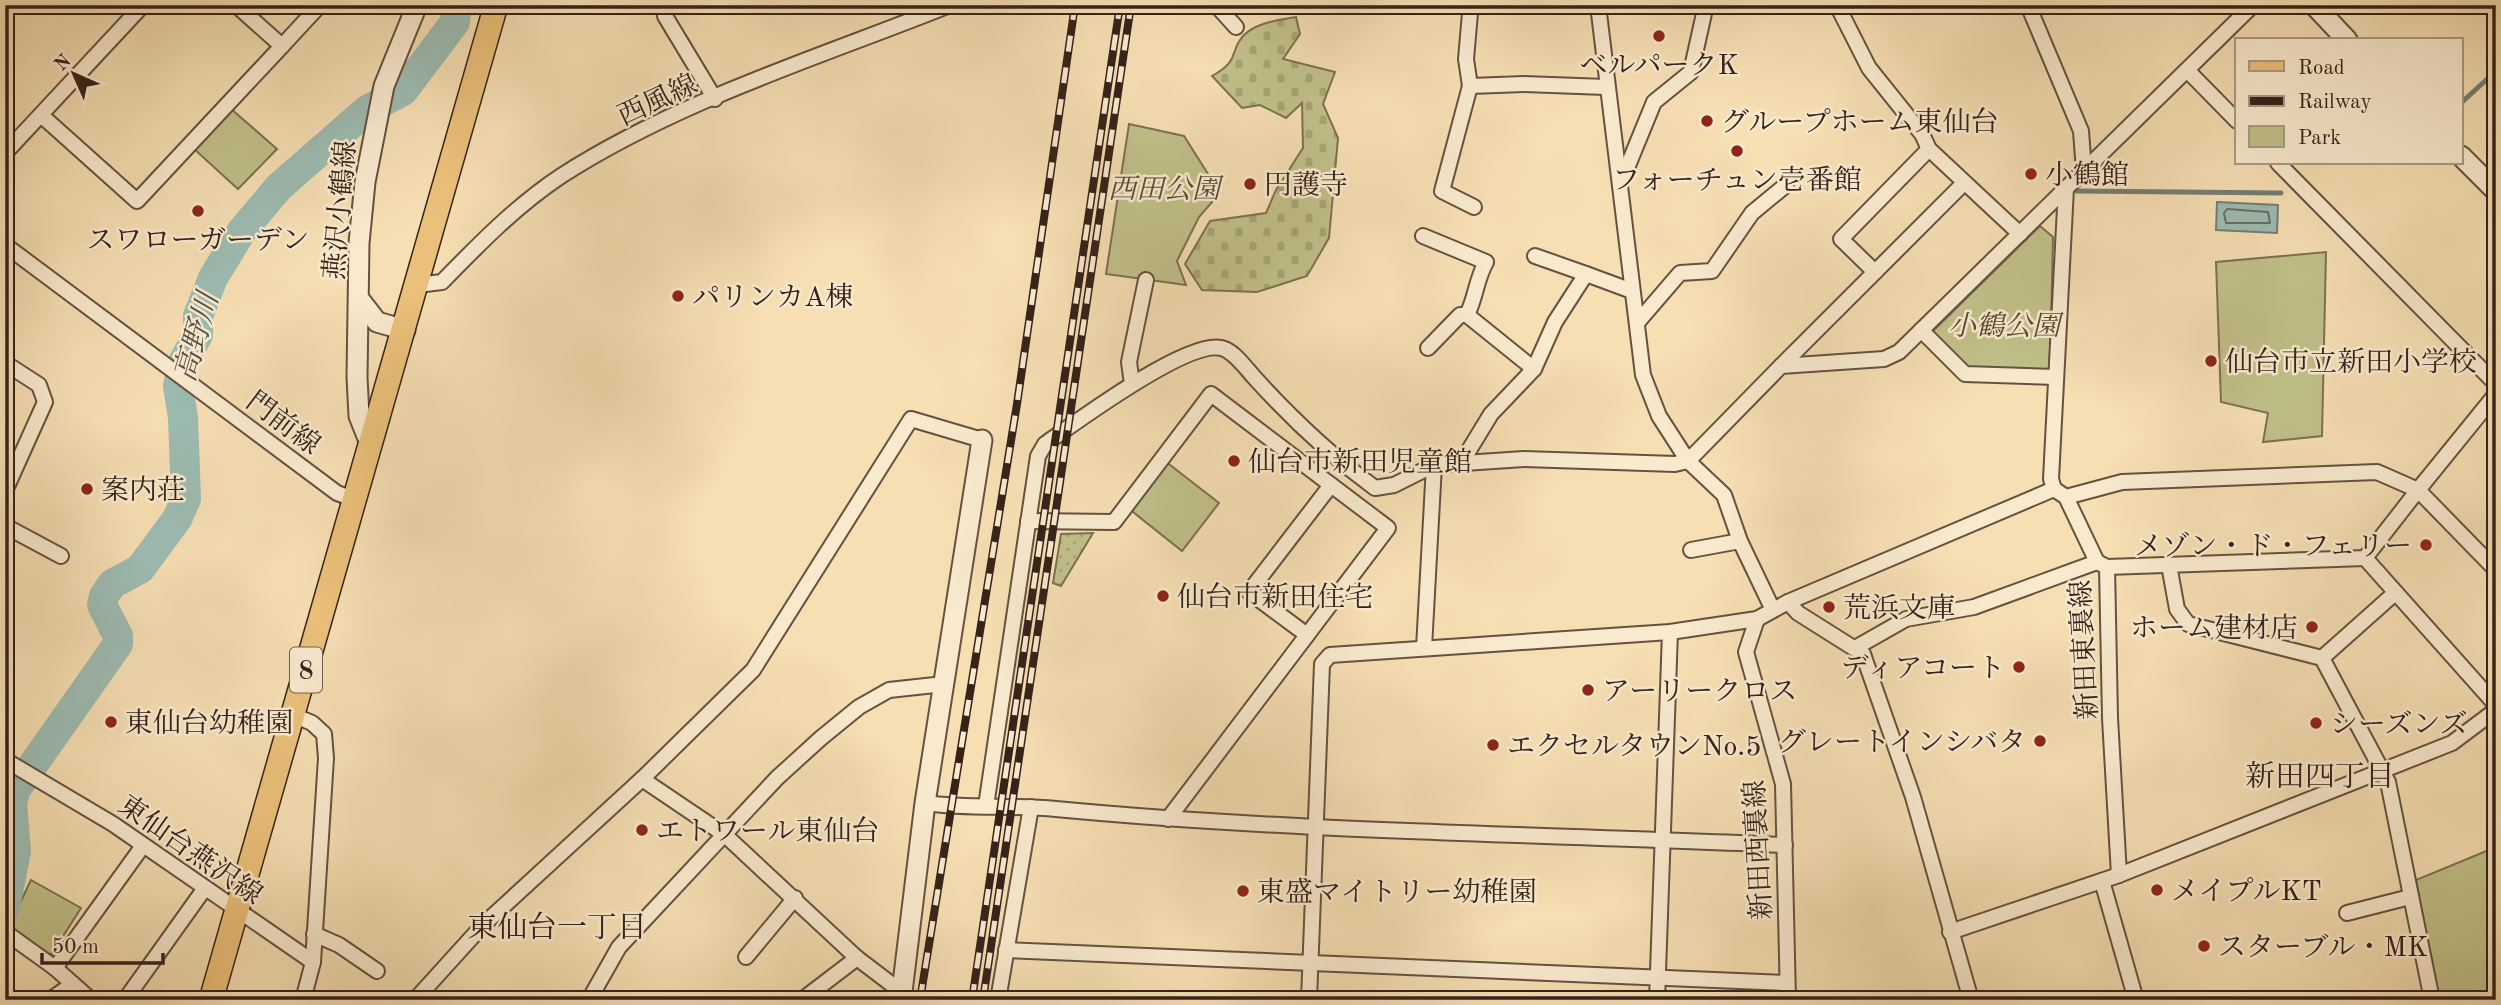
<svg xmlns="http://www.w3.org/2000/svg" width="2501" height="1005" viewBox="0 0 2501 1005" font-family="'Old Standard TT','Noto Serif JP',serif">
	<style>
		.grass { fill: url(#grass-dots); stroke: #7c7152; stroke-width: 2 }
		.cemetery { fill: url(#cemetery-stones); stroke: #7c7152; stroke-width: 2 }
		.green { fill: #c1c089; stroke: #7c7152; stroke-width: 2 }
		.water { fill: #9dbcb2; stroke: #747e75; stroke-width: 2 }
		.lines { fill: none; stroke-linecap: round; stroke-linejoin: round }
		.shore { stroke: #6a6f66; stroke-width: 2 }
		.stream { stroke: #747e75; stroke-width: 5 }
		.river { stroke: #9dbcb2; stroke-width: 30 }
		.minor-casing { stroke: #665140; stroke-width: 18 }
		.tertiary-casing { stroke: #665140; stroke-width: 23 }
		.primary-casing { stroke: #36221a; stroke-width: 26 }
		.minor { stroke: #f9eace; stroke-width: 14 }
		.tertiary { stroke: #f9eace; stroke-width: 19 }
		.primary { stroke: #ebc07a; stroke-width: 23 }
		.rail-casing { stroke: #36221a; stroke-width: 8 }
		.rail { stroke: #f9eace; stroke-width: 5; stroke-dasharray: 16; stroke-linecap: butt }
		.poi-dot { fill: #8f2418; stroke: #f9eace; stroke-width: 2.5 }
		.labels { text-anchor: middle; stroke-width: 5; stroke-linejoin: round; paint-order: stroke }
		.shield { fill: #f9eace; stroke: #705e50; stroke-width: 2 }
		.shield-label { font-size: 26px; font-weight: bold; fill: #36221a }
		.poi-label { font-size: 28px; fill: #36221a; stroke: #f9eace; text-anchor: start }
		.street-label { font-size: 28px; fill: #36221a; stroke: #f9eace }
		.park-label { font-size: 28px; font-style: italic; fill: #594a36; stroke: #f9eace }
		.water-label { font-size: 30px; font-style: italic; fill: #555048; stroke: #f9eace }
		.neighbourhood-label { font-size: 30px; fill: #36221a; stroke: #f9eace }
	</style>
	<defs>
		<pattern id="grass-dots" width="8" height="8" patternUnits="userSpaceOnUse" patternTransform="scale(1.75)"><rect width="8" height="8" fill="#c1c089"/><path d="M2 2h.1M6 6h.1" fill="none" stroke="#a6a576" stroke-width="1.8" stroke-linecap="round"/></pattern>
		<pattern id="cemetery-stones" width="16" height="16" patternUnits="userSpaceOnUse" patternTransform="scale(1.75)"><rect width="16" height="16" fill="#c1c089"/><path d="M2 7V4a2 2 0 0 1 4 0v3zM10 15v-3a2 2 0 0 1 4 0v3z" fill="#a6a576"/></pattern>
	</defs>
	<rect width="100%" height="100%" fill="#f6dfb3"/>
	<filter id="stains"><feTurbulence type="fractalNoise" baseFrequency=".00286" numOctaves="4"/><feColorMatrix values="0 0 0 0 .2 0 0 0 0 .09 0 0 0 0 .02 0 0 0 .5 -.17"/></filter>
	<radialGradient id="worn" r=".72"><stop offset=".6" stop-color="#630" stop-opacity="0"/><stop offset="1" stop-color="#630" stop-opacity=".3"/></radialGradient>
	<path class="grass" d="M1093,533L1061,586L1053,583L1061,534Z"/>
	<path class="cemetery" d="M1296,17L1300,34L1283,59L1335,72L1323,104L1338,138L1329,238L1307,276L1257,292L1202,290L1185,264L1210,221L1266,213L1276,190L1303,148L1302,103L1286,118L1260,105L1242,108L1212,76C1242,59 1228,52 1244,35C1257,22 1280,20 1296,17Z"/>
	<g class="green">
		<path d="M230,108L277,149L238,189L193,148Z"/>
		<path d="M1129,124L1184,136L1220,193L1199,217L1177,261L1186,285L1106,274Z"/>
		<path d="M2040,226L2053,237L2050,370L1966,371L1930,334Z"/>
		<path d="M2326,252L2322,436L2263,442L2268,413L2221,402L2216,262Z"/>
		<path d="M1165,461L1219,503L1182,551L1128,508Z"/>
		<path d="M2496,847V1000H2438L2416,880Z"/>
		<path d="M31,880L81,908L51,955L9,926Z"/>
	</g>
	<path class="water" d="M2217,202L2278,205L2277,233L2216,230Z"/>
	<g class="lines">
		<path class="shore" d="M2227,209L2268,212L2270,223H2226L2224,213Z"/>
		<g class="stream">
			<path d="M2461,103L2496,71"/>
			<path d="M2077,191L2281,193"/>
		</g>
		<path class="river" d="M5,908L16,851L12,803L16,789L118,644V636L102,605L104,596L112,584L140,569L177,519L186,499L183,418L178,386L183,362L198,335V316L213,278L241,232L279,187L367,110L403,91L455,22L457,5"/>
		<defs>
			<g id="minor">
				<path d="M236,5L282,46L320,5"/>
				<path d="M670,5L666,9L665,16L715,99"/>
				<path d="M1216,5L1236,27"/>
				<path d="M1837,5L1869,68L1922,134L1929,149L2020,234"/>
				<path d="M2028,5L2081,131L2084,171"/>
				<path d="M1470,13L1466,59L1470,86L1524,84L1606,87"/>
				<path d="M2187,70L2237,121"/>
				<path d="M1470,86L1442,191L1474,207"/>
				<path d="M41,115L137,201L282,46"/>
				<path d="M5,153L143,5"/>
				<path d="M2278,163L2496,384"/>
				<path d="M1620,185L1654,102L1691,72L1705,9L1711,5"/>
				<path d="M2066,188L2051,479L2054,489L2066,497L2097,562L2107,567L2110,718L2119,875"/>
				<path d="M1423,236L1486,262C1476,280 1476,297 1467,315"/>
				<path d="M5,245L337,493L356,500"/>
				<path d="M1535,256L1586,274"/>
				<path d="M1875,272L1841,239L1929,149"/>
				<path d="M417,285L442,282C479,244 516,206 561,176C679,100 820,57 950,5"/>
				<path d="M1637,323L1680,273L1712,271L1752,213L1786,185"/>
				<path d="M1921,330L1965,374L2056,377"/>
				<path d="M1428,348L1460,315H1467L1534,369"/>
				<path d="M5,363L39,385L45,402L5,491"/>
				<path d="M1781,366L1964,183"/>
				<path d="M1132,384L1129,362L1146,280"/>
				<path d="M1460,465L1491,414L1534,369L1555,322L1586,274L1632,291"/>
				<path d="M2066,497L2122,482L2377,472L2418,490L2496,394"/>
				<path d="M1028,521L1114,522L1211,394L1388,528L1168,819"/>
				<path d="M5,526L61,556"/>
				<path d="M1691,550L1740,541"/>
				<path d="M2365,558L2496,705"/>
				<path d="M2169,565L2177,609L2188,624L2322,658L2388,782L2432,1000"/>
				<path d="M2107,567L2365,558L2418,490L2496,570"/>
				<path d="M1788,602L1798,613L1863,654L1913,797L1971,1000"/>
				<path d="M1773,610L1740,541L1724,495L1688,461L1781,366L1884,359L1899,352L2253,5"/>
				<path d="M1757,619L1746,652L1783,784L1788,1000"/>
				<path d="M1307,635L1249,592L1331,485"/>
				<path d="M1424,648L1434,465"/>
				<path d="M1855,648L1906,619L1974,607L2097,562"/>
				<path d="M2322,658L2395,593"/>
				<path d="M293,715L312,723L324,734L326,758L313,962L303,1000"/>
				<path d="M5,760L113,824L313,962"/>
				<path d="M642,779L725,835L857,958L903,993"/>
				<path d="M925,803C968,809 1012,805 1056,809C1298,832 1542,834 1785,845"/>
				<path d="M986,806L1038,456L1045,444C1076,422 1187,340 1221,348C1233,350 1245,367 1253,376C1290,417 1330,455 1375,488L1394,485L1434,465L1524,459L1675,464L1688,461L1659,416L1643,375L1598,5"/>
				<path d="M2102,881L2136,1000"/>
				<path d="M2347,913L2410,897"/>
				<path d="M5,932L55,968L91,1000"/>
				<path d="M1950,932L2119,875L2452,743L2496,710"/>
				<path d="M314,934L339,945L377,971"/>
				<path d="M1006,950L1787,983"/>
				<path d="M746,957L795,898"/>
				<path d="M55,968L142,847"/>
				<path d="M50,1000L73,984"/>
				<path d="M125,1000L205,888"/>
				<path d="M415,1000L483,925L642,779L753,670L911,419L982,440"/>
				<path d="M589,1000L619,947L777,778L821,738L859,707L889,690L944,684"/>
				<path d="M802,1000L857,958"/>
				<path d="M998,1000L1031,807"/>
				<path d="M1309,1000L1322,664L1330,655L1670,632L1757,619L1788,602L2054,489"/>
				<path d="M1657,1000L1670,632"/>
			</g>
			<g id="tertiary">
				<path d="M2314,5L2347,40"/>
				<path d="M2461,156L2496,191"/>
				<path d="M360,300L377,322L405,330"/>
				<path d="M371,446L359,416L357,377L359,243L365,182L384,86L417,5"/>
				<path d="M901,1000L925,803L982,440"/>
			</g>
			<path id="primary" d="M211,1000L496,5"/>
		</defs>
		<use href="#minor" class="minor-casing"/>
		<use href="#tertiary" class="tertiary-casing"/>
		<use href="#primary" class="primary-casing"/>
		<use href="#minor" class="minor"/>
		<use href="#tertiary" class="tertiary"/>
		<use href="#primary" class="primary"/>
		<defs>
			<g id="rail">
				<path d="M920,1000L1017,404L1075,5"/>
				<path d="M972,1000L1120,5"/>
				<path d="M983,1000L1131,5"/>
			</g>
		</defs>
		<use href="#rail" class="rail-casing"/>
		<use href="#rail" class="rail"/>
	</g>
	<g class="poi-dot">
		<circle cx="1659" cy="36" r="7"/>
		<circle cx="1707" cy="121" r="7"/>
		<circle cx="1737" cy="151" r="7"/>
		<circle cx="2031" cy="174" r="7"/>
		<circle cx="1250" cy="184" r="7"/>
		<circle cx="198" cy="211" r="7"/>
		<circle cx="678" cy="296" r="7"/>
		<circle cx="2211" cy="361" r="7"/>
		<circle cx="1234" cy="461" r="7"/>
		<circle cx="87" cy="489" r="7"/>
		<circle cx="2426" cy="545" r="7"/>
		<circle cx="1163" cy="596" r="7"/>
		<circle cx="1829" cy="607" r="7"/>
		<circle cx="2312" cy="627" r="7"/>
		<circle cx="2019" cy="667" r="7"/>
		<circle cx="1588" cy="690" r="7"/>
		<circle cx="111" cy="722" r="7"/>
		<circle cx="2316" cy="723" r="7"/>
		<circle cx="2040" cy="741" r="7"/>
		<circle cx="1493" cy="745" r="7"/>
		<circle cx="642" cy="830" r="7"/>
		<circle cx="2157" cy="890" r="7"/>
		<circle cx="1243" cy="891" r="7"/>
		<circle cx="2204" cy="946" r="7"/>
	</g>
	<g class="labels">
		<rect class="shield" x="290" y="647.5" width="32" height="45" rx="5"/>
		<g class="shield-label">
			<text x="306" y="679">8</text>
		</g>
		<g class="poi-label">
			<text x="1659" y="74" text-anchor="middle">ベルパークK</text>
			<text x="1721" y="131">グループホーム東仙台</text>
			<text x="2045" y="184">小鶴館</text>
			<text x="1737" y="189" text-anchor="middle">フォーチュン壱番館</text>
			<text x="1264" y="194">円護寺</text>
			<text x="198" y="249" text-anchor="middle">スワローガーデン</text>
			<text x="692" y="306">パリンカA棟</text>
			<text x="2225" y="371">仙台市立新田小学校</text>
			<text x="1248" y="471">仙台市新田児童館</text>
			<text x="101" y="499">案内荘</text>
			<text x="2412" y="555" text-anchor="end">メゾン・ド・フェリー</text>
			<text x="1177" y="606">仙台市新田住宅</text>
			<text x="1843" y="617">荒浜文庫</text>
			<text x="2298" y="637" text-anchor="end">ホーム建材店</text>
			<text x="2005" y="677" text-anchor="end">ディアコート</text>
			<text x="1602" y="700">アーリークロス</text>
			<text x="125" y="732">東仙台幼稚園</text>
			<text x="2330" y="733">シーズンズ</text>
			<text x="2026" y="751" text-anchor="end">グレートインシバタ</text>
			<text x="1507" y="755">エクセルタウンNo.5</text>
			<text x="656" y="840">エトワール東仙台</text>
			<text x="2171" y="900">メイプルKT</text>
			<text x="1257" y="901">東盛マイトリー幼稚園</text>
			<text x="2218" y="956">スターブル・MK</text>
		</g>
		<g class="street-label">
			<text transform="translate(657 99) rotate(-25)" y="10">西風線</text>
			<text transform="translate(339 210) rotate(-85)" y="10">燕沢小鶴線</text>
			<text transform="translate(284 422) rotate(37)" y="10">門前線</text>
			<text transform="translate(2083 650) rotate(-93)" y="10">新田東裏線</text>
			<text transform="translate(191 849) rotate(35)" y="10">東仙台燕沢線</text>
			<text transform="translate(1757 850) rotate(-93)" y="10">新田西裏線</text>
		</g>
		<g class="park-label">
			<text x="1164" y="198">西田公園</text>
			<text x="2004" y="335">小鶴公園</text>
		</g>
		<g class="water-label">
			<text transform="translate(196 337) rotate(-74)" y="10">高野川</text>
		</g>
		<g class="neighbourhood-label">
			<text x="2320" y="786">新田四丁目</text>
			<text x="557" y="937">東仙台一丁目</text>
		</g>
	</g>
	<rect width="2501" height="1005" fill="none" stroke="#f6dfb3" stroke-width="28"/>
	<rect x="7" y="7" width="2487" height="991" fill="none" stroke="#36221a" stroke-width="3.5"/>
	<rect x="14" y="14" width="2473" height="977" fill="none" stroke="#36221a" stroke-width="2"/>
	<rect x="2235" y="38" width="228" height="126" fill="#f9eace" stroke="#ab9a86" stroke-width="2"/>
	<rect x="2249" y="61" width="35" height="10" fill="#ebc07a" stroke="#ab9a86" stroke-width="2"/>
	<text x="2298" y="74" font-size="21" fill="#36221a">Road</text>
	<rect x="2249" y="96" width="35" height="10" fill="#36221a" stroke="#ab9a86" stroke-width="2"/>
	<text x="2298" y="108" font-size="21" fill="#36221a">Railway</text>
	<rect x="2249" y="126" width="35" height="21" fill="#c1c089" stroke="#ab9a86" stroke-width="2"/>
	<text x="2298" y="144" font-size="21" fill="#36221a">Park</text>
	<g transform="translate(74 74) rotate(315)" stroke="#f9eace" stroke-width="5" paint-order="stroke">
	<path d="M0-5L12 26L0 18L-12 26Z" fill="#36221a"/>
	<text y="-10" font-size="19" font-weight="bold" text-anchor="middle" fill="#36221a">N</text>
	</g>
	<path d="M42 953v10h121v-10" fill="none" stroke="#36221a" stroke-width="3.5"/>
	<text x="52" y="953" font-size="21" fill="#36221a" stroke="#f9eace" stroke-width="5" paint-order="stroke">50 m</text>
	<rect width="100%" height="100%" filter="url(#stains)"/>
	<rect width="100%" height="100%" fill="url(#worn)"/>
</svg>
